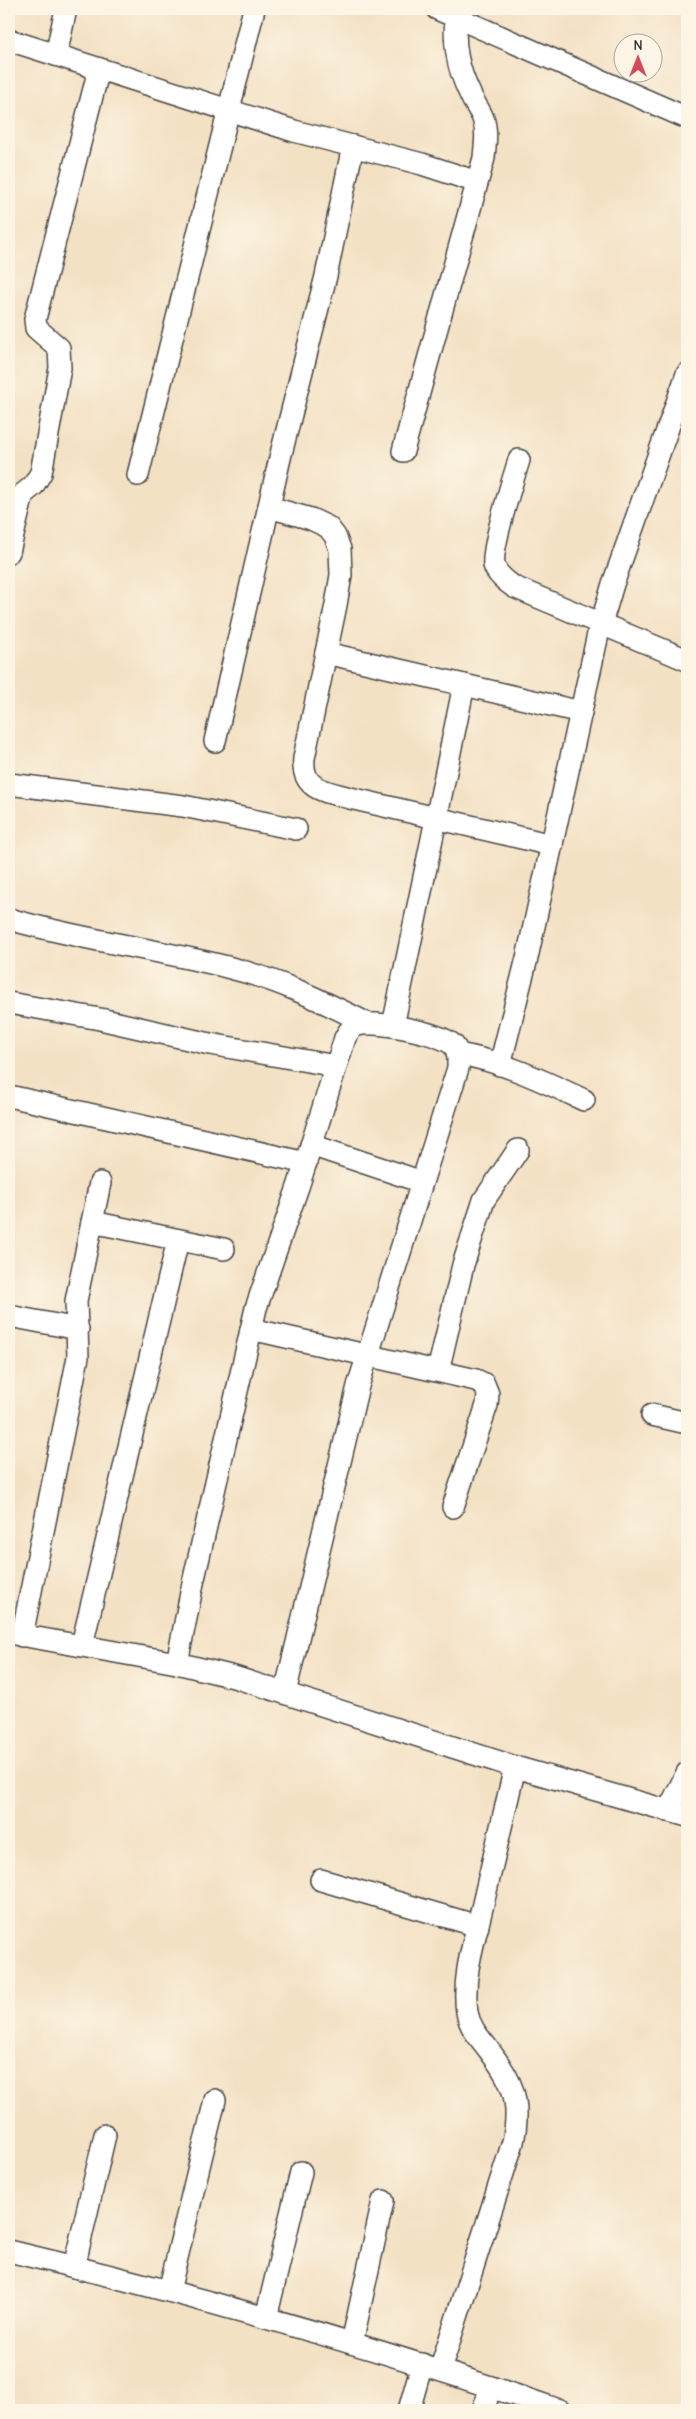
<svg xmlns="http://www.w3.org/2000/svg" width="696" height="2419" viewBox="0 0 696 2419" font-family="'Comic Neue',sans-serif">
	<style>
		.lines { fill: none; stroke-linecap: round; stroke-linejoin: round }
		.minor-casing { stroke: #494642; stroke-width: 24 }
		.minor { stroke: #fff; stroke-width: 21 }
	</style>
	<rect width="100%" height="100%" fill="#fcf5e5"/>
	<filter id="ink" filterUnits="userSpaceOnUse"><feTurbulence type="fractalNoise" baseFrequency=".02" numOctaves="2"/><feDisplacementMap in="SourceGraphic" scale="10" xChannelSelector="R" yChannelSelector="G"/><feConvolveMatrix kernelMatrix="1 2 1 2 8 2 1 2 1" color-interpolation-filters="sRGB"/></filter>
	<filter id="wash" filterUnits="userSpaceOnUse"><feTurbulence type="fractalNoise" baseFrequency=".0096" numOctaves="4" result="noise"/><feDisplacementMap in="SourceGraphic" scale="20" xChannelSelector="R" yChannelSelector="G"/><feGaussianBlur stdDeviation="1.12" result="paint"/><feColorMatrix in="noise" values="0 0 0 0 0 0 0 0 0 0 0 0 0 0 0 0 0 1.4 0 .05"/><feComposite in="paint" operator="in"/></filter>
	<g filter="url(#wash)">
		<rect width="100%" height="100%" fill="#f3e1c4"/>
	</g>
	<g filter="url(#ink)">
		<g class="lines">
			<defs>
				<g id="minor">
					<path d="M437,9L687,118"/>
					<path d="M9,40L294,131L422,164L477,182"/>
					<path d="M56,55L66,9"/>
					<path d="M403,451L484,158C485,145 488,129 482,116C479,109 474,103 471,96C458,70 453,46 456,17"/>
					<path d="M519,460C513,479 491,549 494,565C496,574 507,582 514,587L687,660"/>
					<path d="M138,475L254,9"/>
					<path d="M269,507L311,519L328,527L335,536L340,549L341,575L336,605L304,758C301,790 325,791 350,798L552,845"/>
					<path d="M9,552L23,494L33,486L41,473L60,368L59,348L36,328L35,319L99,69"/>
					<path d="M326,653L581,712"/>
					<path d="M215,741L280,458L326,276L353,146"/>
					<path d="M9,784L183,806L296,829"/>
					<path d="M9,919C81,940 155,949 227,967C277,979 323,1001 368,1024"/>
					<path d="M9,1003L100,1019L210,1044L336,1066"/>
					<path d="M393,1026L464,685"/>
					<path d="M458,1054C502,1061 543,1081 584,1100"/>
					<path d="M500,1065L527,958L598,634L613,584L687,374"/>
					<path d="M9,1096L306,1163"/>
					<path d="M311,1145L422,1182"/>
					<path d="M92,1222L224,1249"/>
					<path d="M9,1316L78,1329"/>
					<path d="M251,1329L476,1380L484,1384L488,1394L487,1405L453,1507"/>
					<path d="M438,1371L463,1265L484,1200L518,1150"/>
					<path d="M652,1415L687,1423"/>
					<path d="M9,1633L177,1663L234,1677L515,1767L687,1816"/>
					<path d="M22,1636L78,1357L76,1301L100,1183"/>
					<path d="M82,1645L178,1240"/>
					<path d="M177,1663L193,1583L256,1308L299,1184L345,1038C348,1032 351,1027 358,1025C373,1020 444,1033 454,1046C459,1052 458,1059 458,1068L358,1386L285,1693"/>
					<path d="M668,1811L687,1773"/>
					<path d="M321,1880L478,1926"/>
					<path d="M9,2251C195,2295 379,2348 559,2410"/>
					<path d="M74,2267L105,2135"/>
					<path d="M169,2291L215,2100"/>
					<path d="M266,2318L301,2172"/>
					<path d="M352,2343L383,2201"/>
					<path d="M440,2370L513,2142C522,2099 512,2079 485,2045C477,2035 469,2025 467,2012C462,1977 474,1942 482,1908C493,1861 504,1814 515,1767"/>
					<path d="M409,2410L422,2364"/>
					<path d="M483,2410L491,2387"/>
				</g>
			</defs>
			<use href="#minor" class="minor-casing"/>
			<use href="#minor" class="minor"/>
		</g>
	</g>
	<rect width="696" height="2419" fill="none" stroke="#fcf5e5" stroke-width="30"/>
	<g transform="translate(638 58)"><circle r="24" fill="#fcf5e5" stroke="#a8a49b"/>
	<path d="M0-4L9 19L0 12L-9 19Z" fill="#d1495b"/>
	<text y="-8" font-size="14" font-weight="bold" text-anchor="middle" fill="#2b2b2b">N</text>
	</g>
</svg>
